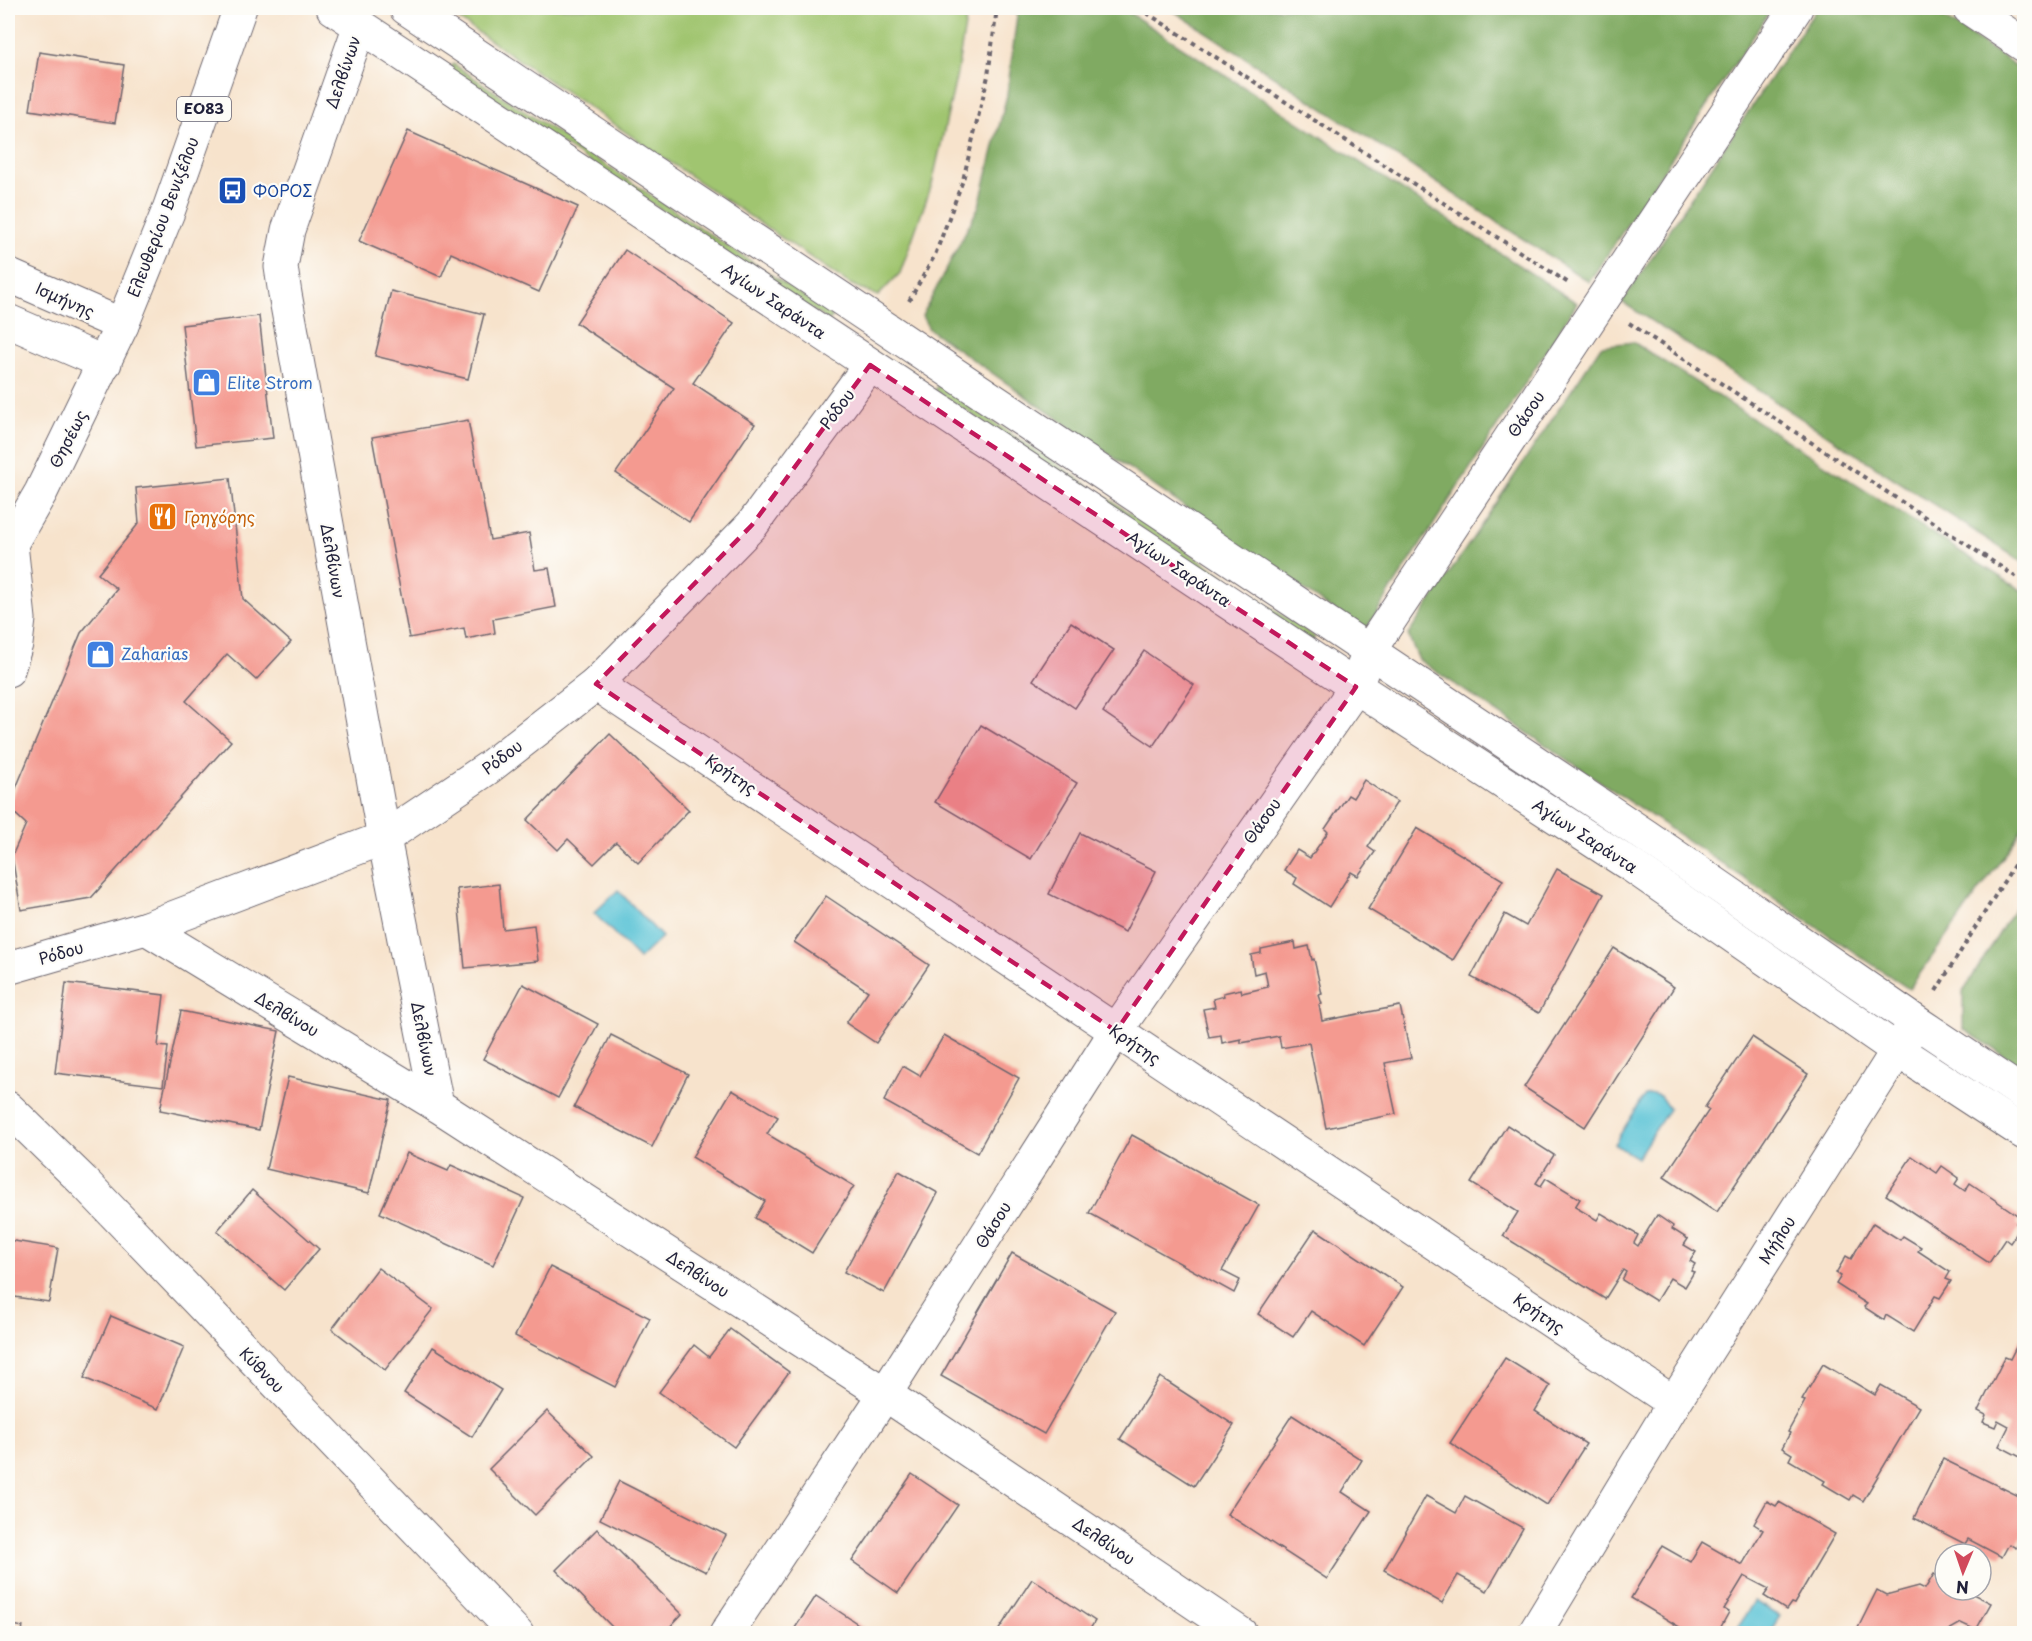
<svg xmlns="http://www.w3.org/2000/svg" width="2032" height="1641" viewBox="0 0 2032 1641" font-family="'Playpen Sans',sans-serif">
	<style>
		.green { fill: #a0c56f; stroke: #617455; stroke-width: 1.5 }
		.forest { fill: #80aa62; stroke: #51664e; stroke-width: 1.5 }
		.water { fill: #5ac3d6; stroke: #3e7288; stroke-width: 1.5 }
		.building { fill: #f49a90 }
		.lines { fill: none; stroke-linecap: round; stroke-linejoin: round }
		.minor-casing { stroke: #6d666e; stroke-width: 35 }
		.major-casing { stroke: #6d666e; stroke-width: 35 }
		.path { stroke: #6d666e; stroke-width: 4; stroke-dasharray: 4.5 4.5; stroke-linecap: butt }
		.minor { stroke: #fff; stroke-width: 33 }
		.major { stroke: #fff; stroke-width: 33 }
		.marked { fill: #c2185b; fill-opacity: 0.2; stroke: #c2185b; stroke-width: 4.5; stroke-dasharray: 12 8; stroke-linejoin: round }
		.labels { text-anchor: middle; stroke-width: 4.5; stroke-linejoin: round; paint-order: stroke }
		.shield { fill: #fdfcf7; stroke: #646373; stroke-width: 1.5 }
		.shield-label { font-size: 15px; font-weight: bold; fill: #22223b }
		.street-label { font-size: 16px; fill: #22223b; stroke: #fdfcf7 }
		.transit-label { font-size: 16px; fill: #164399; stroke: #fdfcf7; text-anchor: start }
		.shop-label { font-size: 16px; fill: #366cbe; stroke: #fdfcf7; text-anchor: start }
		.food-label { font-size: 16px; fill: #c56008; stroke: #fdfcf7; text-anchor: start }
	</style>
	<rect width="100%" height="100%" fill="#fdfcf7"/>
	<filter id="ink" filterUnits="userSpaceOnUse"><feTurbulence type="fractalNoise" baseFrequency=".0167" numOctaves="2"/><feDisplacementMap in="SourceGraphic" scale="12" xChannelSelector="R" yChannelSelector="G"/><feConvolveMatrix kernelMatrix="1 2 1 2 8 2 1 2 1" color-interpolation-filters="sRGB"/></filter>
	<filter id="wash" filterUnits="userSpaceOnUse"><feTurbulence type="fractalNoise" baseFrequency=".008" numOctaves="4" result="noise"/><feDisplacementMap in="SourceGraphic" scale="24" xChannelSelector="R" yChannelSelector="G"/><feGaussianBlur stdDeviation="1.35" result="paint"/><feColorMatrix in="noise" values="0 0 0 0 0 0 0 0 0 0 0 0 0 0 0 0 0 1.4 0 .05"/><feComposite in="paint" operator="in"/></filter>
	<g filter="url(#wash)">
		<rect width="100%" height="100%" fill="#f7e3cc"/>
		<g class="green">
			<path d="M442,8H968L956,78L932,184L900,273L878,296L850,284Z"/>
			<path d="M453,64L833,316L829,321L449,69Z"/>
			<path d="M938,385L1315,637L1311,642L935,390Z"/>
		</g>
		<g class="forest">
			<path d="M1018,8H1122L1577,303L1364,632L929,329L922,316L979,206L1007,95Z"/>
			<path d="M1169,8H1772L1589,282Z"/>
			<path d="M1817,8H1929L2024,71V563L1622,302Z"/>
			<path d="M1633,342L2024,592V824L2011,846L1909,989L1419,660L1408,635L1601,346Z"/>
			<path d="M2024,893V1068L1963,1029V992Z"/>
		</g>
		<g class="water">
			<path d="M618,890L662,937L639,959L594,913Z"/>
			<path d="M1653,1094L1660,1096L1669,1109L1637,1158L1614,1144L1645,1095Z"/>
			<path d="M1754,1601L1780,1616L1769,1633H1735Z"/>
		</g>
		<g id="blocks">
			<g class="building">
				<path d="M39,52L124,65L115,123L30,110Z"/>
				<path d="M408,131L578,207L539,292L451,253L441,277L359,241Z"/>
				<path d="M625,250L734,323L693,383L755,424L689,522L616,473L674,388L576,323Z"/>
				<path d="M391,291L484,314L468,379L375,356Z"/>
				<path d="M259,316L273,438L196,446L182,325Z"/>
				<path d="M468,420L490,540L529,533L535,570L549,568L556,607L493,619L495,633L466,639L464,628L409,638L372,437Z"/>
				<path d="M230,478L243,599L291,642L256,680L227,654L186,701L231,741L91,898L21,910L12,856L26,824L8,807L81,633L117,589L98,574L139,523L136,488Z"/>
				<path d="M1071,622L1114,650L1075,708L1033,680Z"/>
				<path d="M1144,651L1194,685L1153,746L1103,712Z"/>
				<path d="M981,725L1077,783L1031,859L935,802Z"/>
				<path d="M610,734L689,810L638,863L616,842L594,864L568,839L558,850L527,820Z"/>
				<path d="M1364,780L1397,802L1368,847L1375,852L1358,876L1351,872L1329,907L1294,884L1297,878L1284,870L1297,850L1310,858L1328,832L1325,829L1348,795L1353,798Z"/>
				<path d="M1417,828L1503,880L1453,960L1368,909Z"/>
				<path d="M1080,833L1156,871L1125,932L1049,894Z"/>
				<path d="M1557,869L1604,894L1539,1013L1471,977L1505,914L1526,926Z"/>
				<path d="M499,884L503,929L534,925L538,961L465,968L457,889Z"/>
				<path d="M826,896L929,965L876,1043L846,1023L868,991L794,942Z"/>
				<path d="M1295,942L1296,949L1309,946L1312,960L1314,959L1322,994L1319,995L1322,1004L1319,1005L1322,1021L1400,1006L1411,1058L1385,1063L1396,1114L1326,1128L1309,1043L1281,1048L1279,1036L1241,1043V1039L1222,1043L1221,1035L1209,1037L1203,1009L1215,1007L1213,999L1224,996L1223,993L1241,989L1242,993L1268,987L1265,971L1254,974L1251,955L1261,953V949Z"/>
				<path d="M1614,948L1674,987L1585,1127L1524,1087Z"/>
				<path d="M66,983L164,995L158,1046L168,1047L163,1086L55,1073Z"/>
				<path d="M523,984L598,1024L558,1098L483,1059Z"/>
				<path d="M181,1011L279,1031L259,1130L160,1110Z"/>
				<path d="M611,1035L688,1074L652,1147L574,1107Z"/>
				<path d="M944,1035L1019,1078L977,1153L884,1101L903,1066L920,1076Z"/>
				<path d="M1752,1037L1808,1074L1717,1212L1664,1177L1709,1110L1705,1107Z"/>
				<path d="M288,1077L391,1100L369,1193L266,1169Z"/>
				<path d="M732,1090L778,1117L767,1134L854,1186L812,1253L755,1218L765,1201L692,1157Z"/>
				<path d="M1507,1125L1554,1155L1536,1183L1541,1186L1546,1178L1580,1199L1575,1207L1597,1220L1601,1213L1638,1235L1634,1243L1638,1246L1657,1215L1673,1226L1672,1229L1688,1239L1684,1245L1696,1252L1690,1261L1695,1264L1691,1271L1694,1272L1685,1287L1670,1278L1656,1301L1622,1280L1626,1272L1623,1270L1605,1299L1503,1236L1518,1212L1471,1183Z"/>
				<path d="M1132,1135L1259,1205L1222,1271L1240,1280L1234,1293L1089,1213Z"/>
				<path d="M407,1153L448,1171L451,1165L524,1198L493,1265L380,1213Z"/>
				<path d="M1912,1156L1937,1173L1942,1166L1959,1178L1955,1184L1965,1191L1970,1183L2020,1217L2016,1223L2021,1227L2010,1243L2005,1239L1989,1263L1886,1195Z"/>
				<path d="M899,1171L938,1193L884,1293L844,1272Z"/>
				<path d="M252,1190L319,1249L284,1290L217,1231Z"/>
				<path d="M1873,1223L1900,1240L1903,1236L1921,1247L1918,1251L1950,1272L1946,1279L1951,1281L1940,1298L1935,1296L1913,1332L1886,1315L1884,1320L1864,1307L1867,1304L1836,1284L1841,1276L1836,1273L1846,1256L1851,1259Z"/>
				<path d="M1315,1229L1403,1287L1364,1346L1311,1311L1293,1337L1258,1314Z"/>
				<path d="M8,1240L58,1248L49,1302L8,1296Z"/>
				<path d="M1012,1253L1115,1311L1044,1434L941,1376Z"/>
				<path d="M550,1267L650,1318L615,1387L515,1336Z"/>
				<path d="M378,1268L433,1309L385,1370L332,1329Z"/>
				<path d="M111,1316L184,1347L158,1409L84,1378Z"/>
				<path d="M730,1329L789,1372L734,1447L659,1392L694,1345L709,1357Z"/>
				<path d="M2021,1337L2024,1339V1459L1999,1446L2009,1426L1998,1420L1995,1427L1983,1422L1986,1415L1978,1411L2005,1357L2010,1359Z"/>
				<path d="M433,1347L501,1390L472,1437L404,1393Z"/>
				<path d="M1505,1358L1550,1386L1535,1411L1586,1444L1547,1505L1450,1443Z"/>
				<path d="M1823,1364L1875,1395L1881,1385L1919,1407L1863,1501L1853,1495L1850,1500L1823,1484L1825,1481L1789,1460L1792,1454L1782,1448L1790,1433L1788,1432L1805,1401L1802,1400Z"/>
				<path d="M1160,1377L1234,1425L1194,1486L1120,1439Z"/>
				<path d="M547,1411L594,1456L535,1515L489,1469Z"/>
				<path d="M1292,1415L1362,1460L1342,1492L1371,1511L1327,1579L1227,1514Z"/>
				<path d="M1943,1459L2021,1497L2018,1503L2024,1506V1531L2016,1548L2009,1544L2002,1557L1968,1539L1965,1544L1914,1518Z"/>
				<path d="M912,1474L958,1505L898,1593L852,1561Z"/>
				<path d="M619,1481L726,1535L706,1572L600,1519Z"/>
				<path d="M1426,1496L1456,1513L1465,1496L1523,1528L1487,1591L1458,1575L1442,1603L1384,1570Z"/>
				<path d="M1767,1501L1776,1506L1779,1502L1835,1534L1794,1604L1791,1603L1786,1610L1764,1596L1769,1589L1744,1576L1724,1609L1729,1612L1717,1634H1691L1631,1598L1662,1546L1690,1562L1702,1542L1742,1565L1763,1530L1754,1524Z"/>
				<path d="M597,1529L682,1614L663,1634H619L556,1570Z"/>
				<path d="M1934,1574L1945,1580V1590H1965L1991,1603L1976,1630L1961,1623L1947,1631L1952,1634H1855L1877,1590L1886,1595L1919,1586L1925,1589Z"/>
				<path d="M1032,1579L1095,1621L1087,1634H996Z"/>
				<path d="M816,1596L873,1634H791Z"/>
				<path d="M8,1624L23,1627L21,1634H8Z"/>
			</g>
		</g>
	</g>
	<g filter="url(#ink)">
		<use href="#blocks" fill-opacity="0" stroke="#6d666e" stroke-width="1.5"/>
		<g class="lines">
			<defs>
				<g id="minor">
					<path d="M1969,8L2024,45"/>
					<path d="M360,25L288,230L281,267L285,294L384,838L437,1105"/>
					<path d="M8,275L122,325"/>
					<path d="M8,321L105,363"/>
					<path d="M8,670L16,644L19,619L11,544"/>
					<path d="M596,684L1674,1403"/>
					<path d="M146,928L437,1105L885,1394L1241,1634"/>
					<path d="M8,968L146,928L384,838L488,768L596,684L752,525L870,365"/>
					<path d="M8,1108L82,1180L517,1634"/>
					<path d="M726,1634L885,1394L1116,1031L1356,687L1369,651L1796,8"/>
					<path d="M1534,1634L1674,1403L1913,1026"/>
				</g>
				<g id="major">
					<path d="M333,8L1356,687L1632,866L1897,1050L2024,1133"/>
					<path d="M406,8L1646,836L1916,1022L2024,1094"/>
					<path d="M8,549L41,492L122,325L168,212L240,8"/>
				</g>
			</defs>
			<use href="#minor" class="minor-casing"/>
			<use href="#major" class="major-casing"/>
			<g class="path">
				<path d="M1139,8L1570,284"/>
				<path d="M909,301L935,255L963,180L988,76L997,8"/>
				<path d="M1629,323L2024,582"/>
				<path d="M1936,991L2024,849"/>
			</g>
			<use href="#minor" class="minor"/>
			<use href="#major" class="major"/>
		</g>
	</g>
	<path class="marked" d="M870,365L1356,687L1116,1031L596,684L752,525Z"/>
	<defs>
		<symbol id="bus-square" viewBox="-11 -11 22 22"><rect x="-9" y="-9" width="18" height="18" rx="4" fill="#1a4fb4" stroke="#fdfcf7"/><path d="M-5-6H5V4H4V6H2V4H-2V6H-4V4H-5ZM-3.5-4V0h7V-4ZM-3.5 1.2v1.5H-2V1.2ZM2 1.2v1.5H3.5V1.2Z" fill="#fff"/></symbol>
		<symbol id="shop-square" viewBox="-11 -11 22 22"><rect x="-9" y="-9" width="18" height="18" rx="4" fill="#3f7fe0" stroke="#fdfcf7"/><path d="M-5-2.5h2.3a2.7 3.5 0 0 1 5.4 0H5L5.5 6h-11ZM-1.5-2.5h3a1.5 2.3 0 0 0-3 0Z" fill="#fff"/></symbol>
		<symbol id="restaurant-square" viewBox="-11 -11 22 22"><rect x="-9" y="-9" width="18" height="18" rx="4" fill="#e8710a" stroke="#fdfcf7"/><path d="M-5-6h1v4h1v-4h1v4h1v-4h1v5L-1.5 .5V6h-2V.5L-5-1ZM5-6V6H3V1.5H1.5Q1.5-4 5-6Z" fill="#fff"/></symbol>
	</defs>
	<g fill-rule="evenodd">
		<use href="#bus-square" x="216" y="174" width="33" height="33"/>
		<use href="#shop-square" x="190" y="366" width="33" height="33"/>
		<use href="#restaurant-square" x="146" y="500" width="33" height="33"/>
		<use href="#shop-square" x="84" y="638" width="33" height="33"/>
	</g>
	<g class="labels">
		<rect class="shield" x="177" y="97" width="54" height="24" rx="4.5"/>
		<g class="shield-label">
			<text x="204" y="114">ΕΟ83</text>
		</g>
		<g class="street-label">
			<text transform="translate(343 72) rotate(-71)" y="6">Δελβίνων</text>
			<text transform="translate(163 217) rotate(-69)" y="6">Ελευθερίου Βενιζέλου</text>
			<text transform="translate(65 300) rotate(24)" y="6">Ισμήνης</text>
			<text transform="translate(774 301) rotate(34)" y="6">Αγίων Σαράντα</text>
			<text transform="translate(837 409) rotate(-53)" y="6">Ρόδου</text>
			<text transform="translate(1526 414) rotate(-56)" y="6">Θάσου</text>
			<text transform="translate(68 439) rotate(-63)" y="6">Θησέως</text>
			<text transform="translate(333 561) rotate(80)" y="6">Δελβίνων</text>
			<text transform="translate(1179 569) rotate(34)" y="6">Αγίων Σαράντα</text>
			<text transform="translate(502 757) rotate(-37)" y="6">Ρόδου</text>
			<text transform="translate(731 774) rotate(34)" y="6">Κρήτης</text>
			<text transform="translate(1262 821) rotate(-55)" y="6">Θάσου</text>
			<text transform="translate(1585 836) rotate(33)" y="6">Αγίων Σαράντα</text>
			<text transform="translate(61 953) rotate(-16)" y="6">Ρόδου</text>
			<text transform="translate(287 1014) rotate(31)" y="6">Δελβίνου</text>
			<text transform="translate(424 1039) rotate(79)" y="6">Δελβίνων</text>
			<text transform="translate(1135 1044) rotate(34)" y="6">Κρήτης</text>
			<text transform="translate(993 1225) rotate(-58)" y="6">Θάσου</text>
			<text transform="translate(1777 1240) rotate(-58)" y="6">Μήλου</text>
			<text transform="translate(698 1274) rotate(33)" y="6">Δελβίνου</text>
			<text transform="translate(1539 1313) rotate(34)" y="6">Κρήτης</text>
			<text transform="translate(262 1370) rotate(46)" y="6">Κύθνου</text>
			<text transform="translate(1104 1541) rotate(34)" y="6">Δελβίνου</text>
		</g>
		<g class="transit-label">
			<text x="253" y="197">ΦΟΡΟΣ</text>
		</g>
		<g class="shop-label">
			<text x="227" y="389">Elite Strom</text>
			<text x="121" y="660">Zaharias</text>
		</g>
		<g class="food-label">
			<text x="184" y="523">Γρηγόρης</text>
		</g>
	</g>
	<rect width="2032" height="1641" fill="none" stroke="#fdfcf7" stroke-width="30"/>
	<g transform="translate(1963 1572) rotate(182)"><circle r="28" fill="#fdfcf7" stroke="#a5a5ac" stroke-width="1.5"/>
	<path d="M0-4.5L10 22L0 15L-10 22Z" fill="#d1495b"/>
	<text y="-9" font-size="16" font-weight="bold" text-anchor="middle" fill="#22223b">N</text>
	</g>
</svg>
